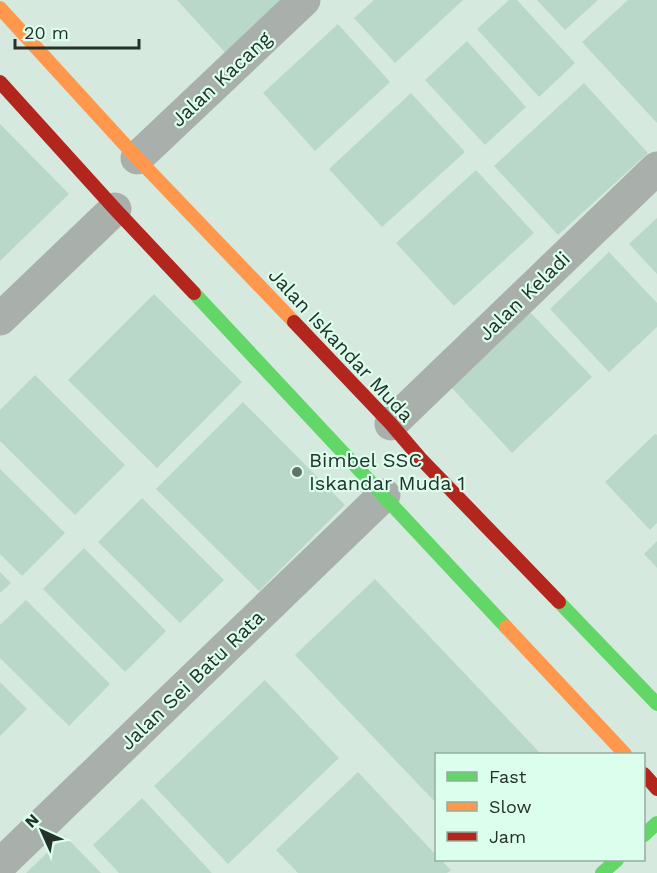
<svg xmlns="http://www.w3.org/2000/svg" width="657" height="873" viewBox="0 0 657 873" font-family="'Work Sans',sans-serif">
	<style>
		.building { fill: #bad8ca }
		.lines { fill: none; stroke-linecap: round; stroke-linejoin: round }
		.street { stroke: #a9b0ac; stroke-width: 33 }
		.fast { stroke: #63d668; stroke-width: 14 }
		.slow { stroke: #ff974d; stroke-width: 14 }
		.jam { stroke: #b3261e; stroke-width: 14 }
		.poi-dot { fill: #63726a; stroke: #dbffec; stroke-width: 2 }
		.labels { text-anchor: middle; stroke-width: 4.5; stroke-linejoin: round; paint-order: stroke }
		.street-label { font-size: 20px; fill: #25322b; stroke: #dbffec }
		.poi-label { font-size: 20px; fill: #25322b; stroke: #dbffec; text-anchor: start }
	</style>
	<rect width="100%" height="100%" fill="#d6e9df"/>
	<g class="building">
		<path d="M177,0H296L231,59Z"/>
		<path d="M374,0H463L395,63L354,18Z"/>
		<path d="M509,0H517L575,63L539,97L477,29Z"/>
		<path d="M537,0H598L565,30Z"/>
		<path d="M628,0H657V123L582,42Z"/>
		<path d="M338,24L390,82L315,151L263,93Z"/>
		<path d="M467,41L526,107L485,145L425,80Z"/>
		<path d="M584,83L648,153L558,235L494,166Z"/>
		<path d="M411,93L465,152L382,227L329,169Z"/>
		<path d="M0,124L69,194L0,261Z"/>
		<path d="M476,170L534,233L454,306L396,243Z"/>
		<path d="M657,218V274L629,244Z"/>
		<path d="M609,252L657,303V327L609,372L550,309Z"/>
		<path d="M154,294L242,382L157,468L68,380Z"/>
		<path d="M529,311L592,377L512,453L450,386Z"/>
		<path d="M35,375L125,465L75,515L0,441V410Z"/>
		<path d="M243,402L345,505L259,591L156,489Z"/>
		<path d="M655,434L657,435V523L650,530L605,482Z"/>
		<path d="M0,469L65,533L22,576L0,554Z"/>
		<path d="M142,498L224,580L180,623L98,542Z"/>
		<path d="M657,541V568L644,554Z"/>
		<path d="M84,548L166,631L125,672L43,589Z"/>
		<path d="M0,572L11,583L0,593Z"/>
		<path d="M375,579L541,754H436V803L295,655Z"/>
		<path d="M26,600L110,684L69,726L0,658V625Z"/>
		<path d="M265,680L339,758L228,864L154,786Z"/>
		<path d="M0,682L27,709L0,736Z"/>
		<path d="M358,772L436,855V860H441L451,870L447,873H298L276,850Z"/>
		<path d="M142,798L212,873H119L93,845Z"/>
		<path d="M65,836L101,873H26Z"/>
	</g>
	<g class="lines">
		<g class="street">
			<path d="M137,158L304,0"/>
			<path d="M0,319L115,209"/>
			<path d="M391,424L657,168"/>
			<path d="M0,865L384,495"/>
		</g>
		<g class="fast">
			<path d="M194,293L506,627"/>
			<path d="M559,602L657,704"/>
			<path d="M644,835L657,823"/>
			<path d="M602,873L617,860"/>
		</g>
		<g class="slow">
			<path d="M0,8L137,158L294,322"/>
			<path d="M506,627L625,754"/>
		</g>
		<g class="jam">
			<path d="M0,82L115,209L194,293"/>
			<path d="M294,322L391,424L420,458L559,602"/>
			<path d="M644,774L657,789"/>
		</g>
	</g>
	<circle class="poi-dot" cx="297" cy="472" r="6"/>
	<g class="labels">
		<g class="street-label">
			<text transform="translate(221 79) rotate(-43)" y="7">Jalan Kacang</text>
			<text transform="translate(524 296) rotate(-44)" y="7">Jalan Keladi</text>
			<text transform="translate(341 345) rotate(47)" y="7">Jalan Iskandar Muda</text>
			<text transform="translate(192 680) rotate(-44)" y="7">Jalan Sei Batu Rata</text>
		</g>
		<g class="poi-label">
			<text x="309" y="467">Bimbel SSC<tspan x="309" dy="23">Iskandar Muda 1</tspan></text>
		</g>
	</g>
	<rect x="435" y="753" width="210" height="108" fill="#dbffec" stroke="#92ad9f" stroke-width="1.5"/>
	<rect x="447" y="772" width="30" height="9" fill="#63d668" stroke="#92ad9f" stroke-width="1.5"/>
	<text x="489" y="783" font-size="18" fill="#25322b">Fast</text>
	<rect x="447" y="802" width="30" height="9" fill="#ff974d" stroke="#92ad9f" stroke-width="1.5"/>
	<text x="489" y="813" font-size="18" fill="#25322b">Slow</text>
	<rect x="447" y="832" width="30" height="9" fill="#b3261e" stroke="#92ad9f" stroke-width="1.5"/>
	<text x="489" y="843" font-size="18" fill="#25322b">Jam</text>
	<g transform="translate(42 831) rotate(315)" stroke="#dbffec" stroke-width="4.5" paint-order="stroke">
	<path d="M0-4.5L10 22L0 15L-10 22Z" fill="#25322b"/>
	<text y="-9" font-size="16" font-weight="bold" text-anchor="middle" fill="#25322b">N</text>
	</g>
	<path d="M15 39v9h124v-9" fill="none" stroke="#25322b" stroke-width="3"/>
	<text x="24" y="39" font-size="18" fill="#25322b" stroke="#dbffec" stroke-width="4.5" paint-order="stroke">20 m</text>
</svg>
